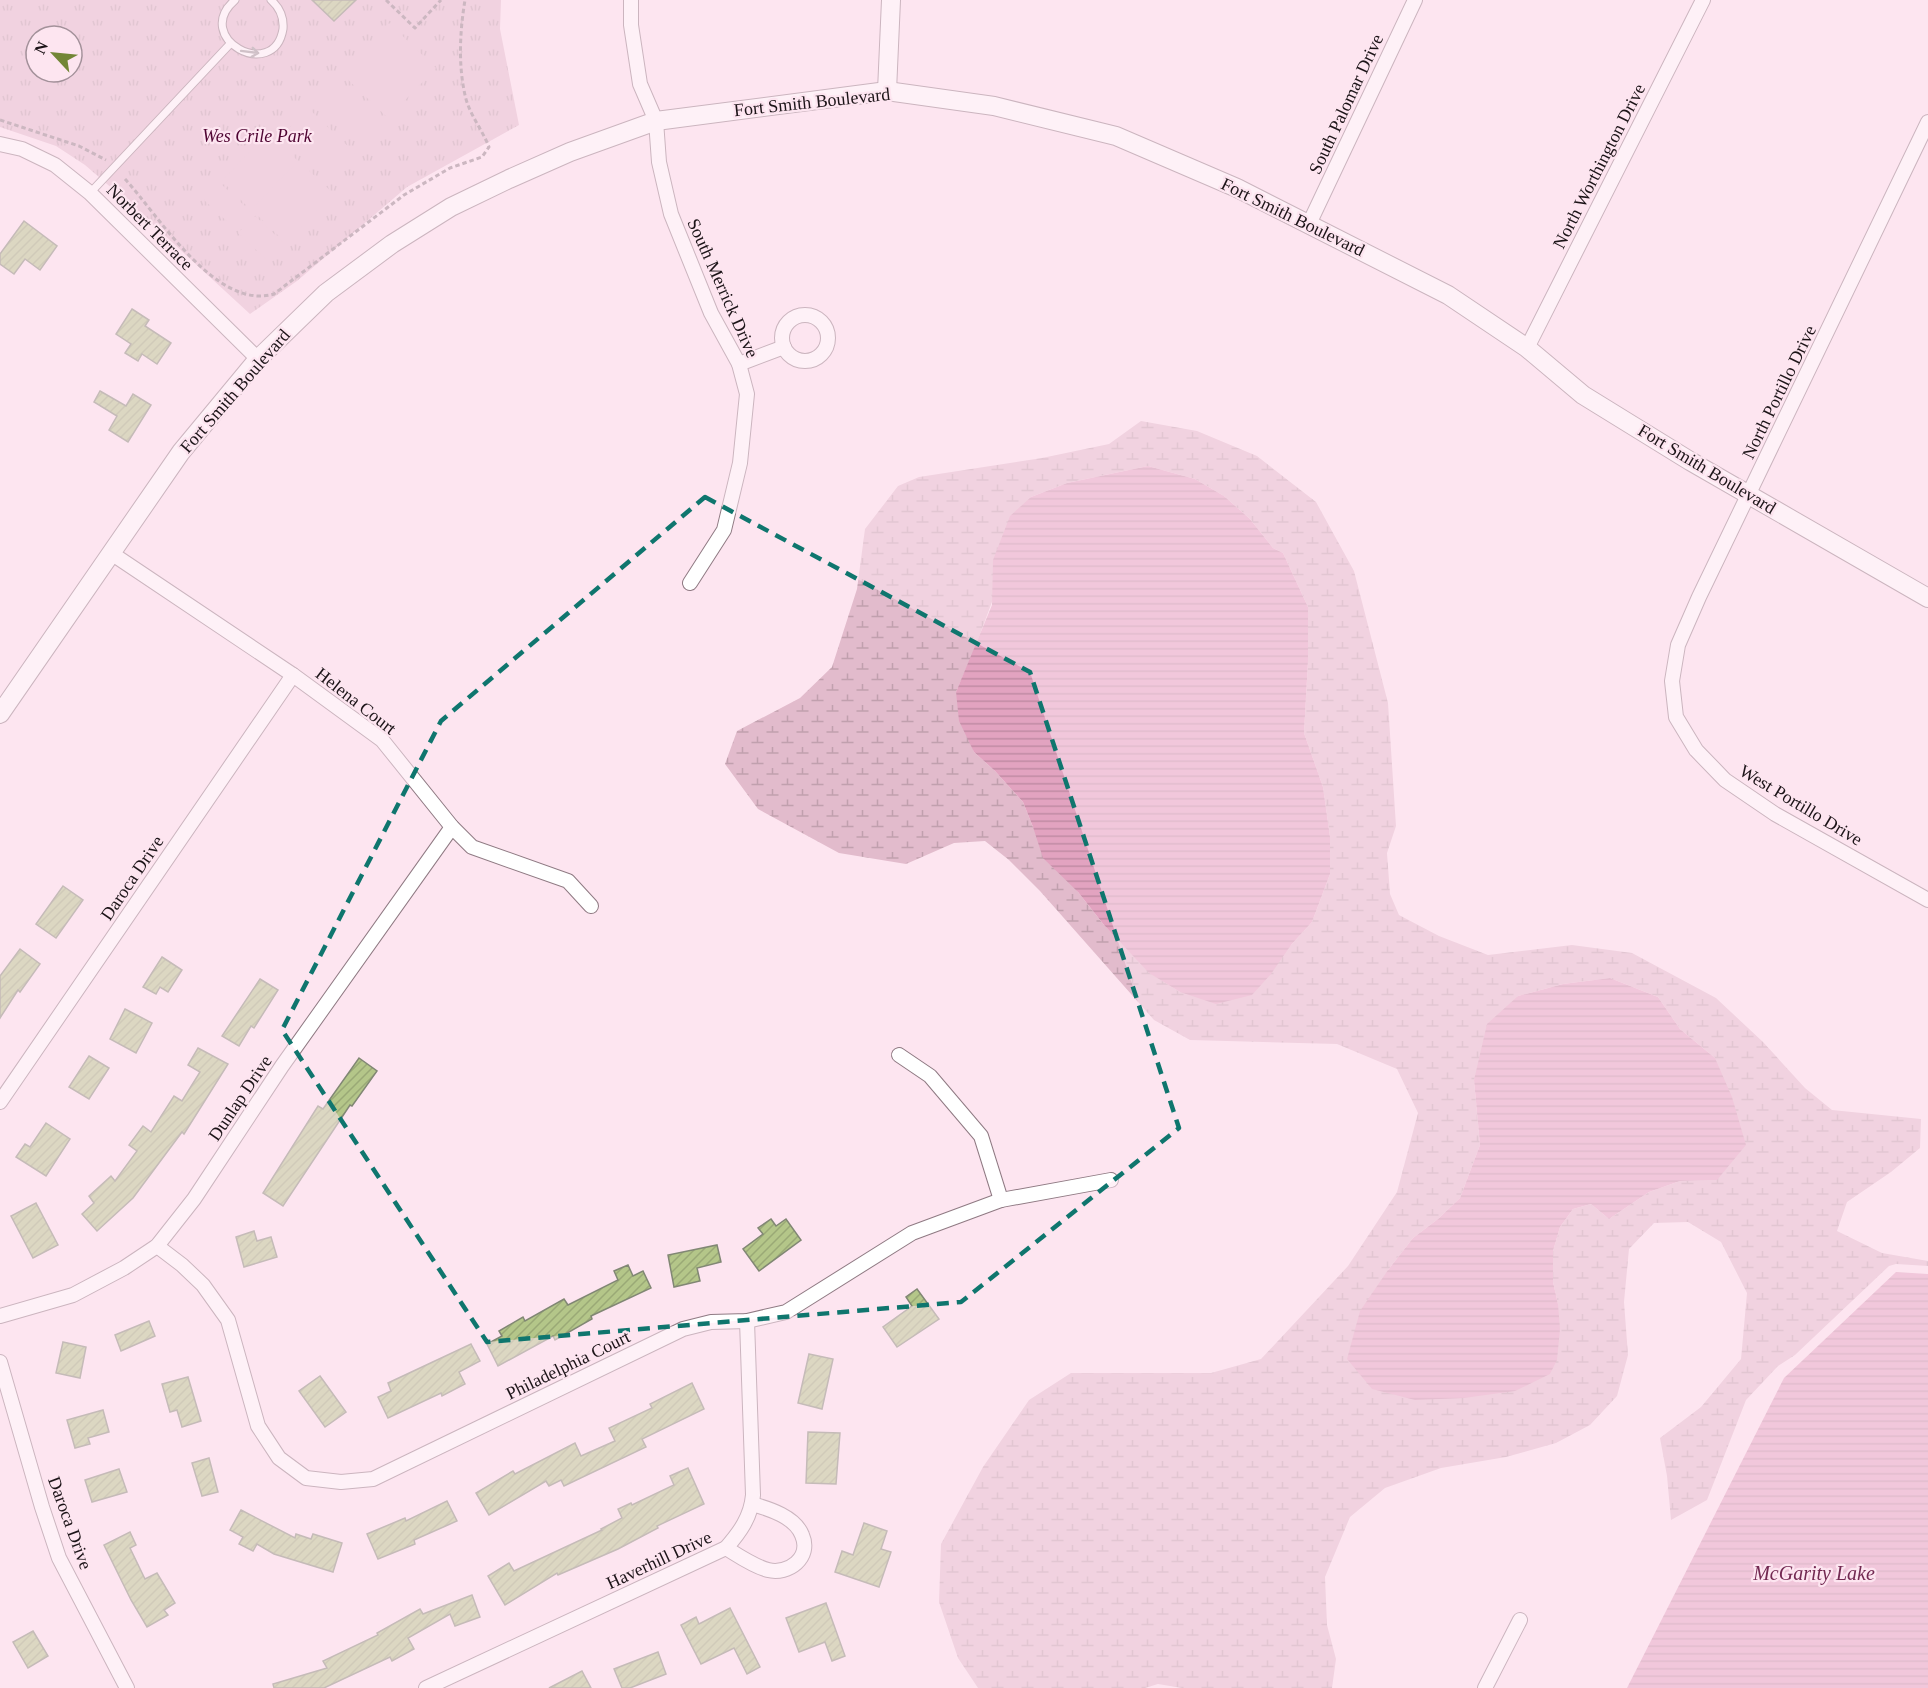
<svg xmlns="http://www.w3.org/2000/svg" width="1928" height="1688" viewBox="0 0 1928 1688" font-family="'Times New Roman',serif">
	<style>
		.grass { fill: url(#grass-tufts); fill-rule: evenodd }
		.wetland { fill: url(#wetland-marsh); fill-rule: evenodd }
		.pitch { fill: #e2bbcc }
		.water { fill: url(#water-rules) }
		.building { fill: url(#building-hatch); stroke: #818774; stroke-width: 1.5 }
		.lines { fill: none; stroke-linecap: round; stroke-linejoin: round }
		.service-casing { stroke: #8f7a83; stroke-width: 9 }
		.minor-casing { stroke: #8f7a83; stroke-width: 16 }
		.tertiary-casing { stroke: #8f7a83; stroke-width: 20 }
		.path { stroke: #907f87; stroke-width: 3; stroke-dasharray: 4.5 3; stroke-linecap: butt }
		.service { stroke: #fff; stroke-width: 7 }
		.minor { stroke: #fff; stroke-width: 14 }
		.tertiary { stroke: #fff; stroke-width: 18 }
		.oneway { stroke: #999597 }
		.marked { fill: none; stroke: #0f766e; stroke-width: 4.5; stroke-dasharray: 12 8; stroke-linejoin: round }
		.labels { text-anchor: middle; stroke-width: 4.5; stroke-linejoin: round; paint-order: stroke }
		.street-label { font-size: 18px; fill: #1c1418; stroke: #fde5f0 }
		.park-label { font-size: 18px; font-style: italic; fill: #4f0432; stroke: #fde5f0 }
		.water-label { font-size: 20px; font-style: italic; fill: #732952; stroke: #fde5f0 }
	</style>
	<defs>
		<pattern id="grass-tufts" width="24" height="20" patternUnits="userSpaceOnUse" patternTransform="scale(1.5)"><rect width="24" height="20" fill="#e2bbcc"/><path d="M3 7l-1-3M5 7V3M7 7l1-3M15 17l-1-3M17 17v-4M19 17l1-3" fill="none" stroke="#c1a0ae"/></pattern>
		<pattern id="wetland-marsh" width="20" height="14" patternUnits="userSpaceOnUse" patternTransform="scale(1.5)"><rect width="20" height="14" fill="#e2bbcc"/><path d="M1 5h8M5 5V1M11 12h8M15 12V8" fill="none" stroke="#c1a0ae"/></pattern>
		<pattern id="water-rules" width="6" height="5" patternUnits="userSpaceOnUse" patternTransform="scale(1.5)"><rect width="6" height="5" fill="#e2a3c0"/><path d="M0 2.5h6" fill="none" stroke="#c18ba4"/></pattern>
		<pattern id="building-hatch" width="6" height="6" patternUnits="userSpaceOnUse" patternTransform="scale(1.5)"><rect width="6" height="6" fill="#b4c689"/><path d="M-1 1l2-2M0 6l6-6M5 7l2-2" fill="none" stroke="#9aa976"/></pattern>
	</defs>
	<rect width="100%" height="100%" fill="#fde5f0"/>
	<path class="grass" d="M0,0H501L500,29L519,125L407,187L297,281L250,314L137,210L85,165L56,146L0,127ZM36,36H72V72H36Z"/>
	<path class="wetland" d="M1141,421L1197,431L1257,456L1316,502L1354,571L1388,703L1396,826L1387,853L1390,894L1399,915L1439,936L1488,955L1572,945L1632,953L1716,998L1763,1042L1805,1088L1832,1110L1921,1119L1920,1148L1891,1172L1847,1202L1837,1231L1882,1253L1928,1261V1266L1896,1264L1889,1266L1795,1355L1778,1366L1746,1400L1707,1500L1671,1520L1667,1476L1660,1438L1701,1407L1741,1359L1747,1293L1721,1242L1688,1222L1654,1223L1629,1249L1624,1302L1628,1355L1617,1396L1590,1425L1556,1443L1506,1457L1441,1468L1385,1488L1350,1517L1325,1577L1327,1625L1336,1659L1332,1688H1182L1158,1684L1145,1688H978L958,1658L939,1602L941,1544L983,1467L1029,1400L1071,1373H1211L1261,1359L1348,1266L1397,1192L1418,1113L1397,1069L1337,1044L1190,1040L1154,1020L1040,891L1009,860L985,841L954,843L906,864L839,853L758,809L725,764L737,731L800,698L832,667L857,589L865,529L898,486L919,477L1042,458L1109,444ZM1148,466L1195,479L1224,496L1250,519L1273,548L1283,553L1308,607V661L1304,733L1323,787L1330,837V874L1312,922L1291,945L1180,992L1150,973L1104,925L1078,892L1033,827L1023,802L995,771L974,752L956,692L973,653L1031,497L1067,483ZM1610,978L1658,997L1680,1029L1715,1058L1717,1180L1680,1181L1649,1192L1609,1219L1591,1204L1573,1209L1560,1227L1553,1251V1282L1558,1304L1388,1270L1413,1238L1438,1219L1460,1198L1480,1145L1474,1080L1518,996L1563,984Z"/>
	<g class="pitch">
		<path d="M389,23L436,68L415,90L368,45Z"/>
		<path d="M362,51L409,96L388,118L341,73Z"/>
		<path d="M336,80L382,125L361,147L315,102Z"/>
		<path d="M308,108L355,153L334,175L287,130Z"/>
		<path d="M268,132L298,161L251,210L222,181Z"/>
		<path d="M303,165L333,193L286,243L256,214Z"/>
		<path d="M220,183L250,211L234,228L204,200Z"/>
		<path d="M255,216L285,244L268,261L238,233Z"/>
	</g>
	<g class="water">
		<path d="M1148,466L1195,479L1224,496L1250,519L1273,548L1283,553L1308,607V661L1304,733L1323,787L1330,837V874L1312,922L1291,945L1271,974L1252,995L1216,1004L1180,992L1149,973L1104,925L1078,892L1043,858L1033,827L1023,802L995,771L974,752L959,721L956,692L992,605L993,560L1010,516L1031,497L1067,483Z"/>
		<path d="M1610,978L1658,997L1680,1029L1715,1058L1732,1097L1746,1145L1717,1180L1680,1181L1649,1192L1609,1219L1591,1204L1573,1209L1560,1227L1553,1251V1282L1558,1304L1560,1329L1557,1360L1550,1374L1515,1391L1464,1398L1415,1400L1372,1389L1347,1359L1360,1311L1388,1270L1413,1238L1438,1219L1460,1198L1480,1145L1474,1080L1487,1024L1518,996L1563,984Z"/>
		<path d="M1896,1272L1928,1274V1688H1627L1784,1378Z"/>
	</g>
	<g class="building">
		<path d="M312,0H356L334,21Z"/>
		<path d="M24,221L57,246L40,270L25,259L14,274L0,264V254Z"/>
		<path d="M132,309L149,320L145,326L171,343L157,364L142,354L138,361L125,353L131,344L116,334Z"/>
		<path d="M100,391L126,406L133,394L151,405L128,442L109,430L117,416L94,402Z"/>
		<path d="M63,886L83,900L56,938L36,924Z"/>
		<path d="M20,949L40,964L20,992L18,990L0,1018V976Z"/>
		<path d="M162,957L182,970L168,992L160,987L156,994L143,987Z"/>
		<path d="M260,979L278,990L254,1028L251,1026L239,1046L222,1036Z"/>
		<path d="M125,1009L152,1023L136,1053L110,1039Z"/>
		<path d="M198,1048L228,1064L184,1134L182,1132L133,1198L97,1231L82,1214L94,1203L89,1196L111,1176L115,1181L137,1151L129,1145L143,1126L151,1132L174,1096L182,1101L200,1072L188,1065Z"/>
		<path d="M89,1056L109,1068L89,1099L69,1087Z"/>
		<path d="M359,1058L377,1071L352,1106L350,1105L283,1206L263,1193L318,1106L323,1109Z"/>
		<path d="M46,1123L70,1139L46,1176L16,1157L25,1144L30,1147Z"/>
		<path d="M36,1203L58,1245L33,1258L11,1216Z"/>
		<path d="M771,1219L776,1226L786,1219L801,1240L759,1271L743,1249L763,1234L758,1228Z"/>
		<path d="M254,1231L257,1241L271,1237L277,1257L244,1267L236,1237Z"/>
		<path d="M717,1245L721,1262L697,1268L700,1281L674,1287L668,1255Z"/>
		<path d="M628,1265L633,1276L643,1271L651,1288L591,1316L592,1319L555,1340L553,1336L498,1366L487,1344L502,1336L499,1331L523,1317L525,1321L564,1299L568,1305L618,1280L614,1271Z"/>
		<path d="M917,1289L939,1319L897,1347L883,1327L912,1306L906,1297Z"/>
		<path d="M149,1321L155,1336L121,1351L115,1335Z"/>
		<path d="M63,1342L86,1347L80,1378L56,1373Z"/>
		<path d="M471,1344L480,1361L459,1372L465,1384L442,1396L441,1393L388,1418L378,1397L391,1391L388,1383Z"/>
		<path d="M809,1354L833,1359L822,1409L798,1403Z"/>
		<path d="M320,1376L346,1412L325,1427L299,1391Z"/>
		<path d="M188,1377L201,1421L182,1427L177,1410L170,1412L162,1384Z"/>
		<path d="M692,1383L704,1409L642,1439L646,1447L564,1486L561,1480L549,1486L546,1481L489,1515L476,1493L513,1471L515,1474L575,1443L581,1456L615,1441L609,1428L652,1408L650,1404Z"/>
		<path d="M103,1410L109,1432L88,1438L90,1444L75,1448L67,1420Z"/>
		<path d="M808,1432L840,1433L836,1484L806,1483Z"/>
		<path d="M209,1458L218,1492L202,1496L192,1463Z"/>
		<path d="M688,1468L704,1504L657,1526L658,1528L618,1549L558,1575L557,1573L505,1605L488,1576L509,1563L514,1571L602,1530L601,1529L622,1518L618,1509L631,1503L632,1505L674,1485L670,1476Z"/>
		<path d="M119,1469L127,1492L92,1502L85,1480Z"/>
		<path d="M447,1501L457,1521L414,1540L415,1544L378,1559L367,1534L405,1518L406,1521Z"/>
		<path d="M241,1510L295,1538L296,1534L311,1539L313,1534L342,1543L333,1572L274,1554L257,1544L253,1551L239,1544L243,1537L230,1530Z"/>
		<path d="M864,1523L887,1531L881,1549L891,1552L879,1587L835,1572L842,1551L853,1555Z"/>
		<path d="M130,1532L136,1545L130,1548L145,1579L157,1573L175,1603L164,1610L168,1615L147,1627L131,1600L104,1545Z"/>
		<path d="M472,1595L480,1617L455,1626L450,1614L408,1638L414,1649L392,1661L390,1657L324,1688H274L273,1684L327,1668L323,1661L378,1635L377,1633L420,1609L423,1614Z"/>
		<path d="M826,1603L845,1656L832,1661L825,1642L799,1652L786,1618Z"/>
		<path d="M730,1608L760,1667L747,1674L734,1648L701,1664L681,1625L696,1617L699,1624Z"/>
		<path d="M33,1631L48,1656L28,1668L13,1642Z"/>
		<path d="M658,1652L666,1674L630,1688H622L614,1669Z"/>
		<path d="M582,1671L591,1688H549Z"/>
	</g>
	<g class="lines">
		<defs>
			<g id="service">
				<path d="M235,0C191,38 274,83 283,29C284,17 280,8 271,0"/>
				<path d="M90,193L230,44"/>
			</g>
			<g id="minor">
				<path d="M631,0V25L640,84L656,121L659,162L671,214L711,313L739,364L747,394L740,463L724,530L690,583"/>
				<path d="M1928,122L1699,597L1678,645L1672,681L1676,717L1696,750L1725,780L1775,814L1928,900"/>
				<path d="M0,144L22,149L55,165L90,193L258,359"/>
				<path d="M1309,224L1415,0"/>
				<circle cx="805" cy="338" r="23"/>
				<path d="M1527,348L1703,0"/>
				<path d="M739,364L784,347"/>
				<path d="M111,553L293,675L382,740L452,827L472,847L568,881L591,906"/>
				<path d="M899,1055L930,1076L981,1136L1001,1200"/>
				<path d="M0,1102L293,675"/>
				<path d="M157,1246L182,1265L203,1285L228,1320L258,1426L279,1458L306,1478L341,1482L373,1479L683,1329L711,1322L747,1321L786,1312L912,1233L1001,1200L1111,1180"/>
				<path d="M0,1316L73,1295L124,1268L157,1246L194,1199L282,1066L452,827"/>
				<path d="M0,1362L42,1507L59,1558L127,1688"/>
				<path d="M726,1548C739,1556 753,1566 768,1570C788,1575 812,1558 802,1535C795,1517 770,1509 752,1504"/>
				<path d="M426,1688L726,1548C740,1532 751,1517 753,1495L747,1321"/>
				<path d="M1485,1688L1520,1620"/>
			</g>
			<g id="tertiary">
				<path d="M887,91L891,0"/>
				<path d="M0,714L181,452L258,359L326,293L392,244L451,207L509,179L570,152L656,121L887,91L994,106L1116,136L1237,188L1448,295L1527,348L1583,395L1690,461L1928,598"/>
			</g>
		</defs>
		<use href="#service" class="service-casing"/>
		<use href="#minor" class="minor-casing"/>
		<use href="#tertiary" class="tertiary-casing"/>
		<g class="path">
			<path d="M386,0L415,28L441,0"/>
			<path d="M0,120L79,146L106,160"/>
			<path d="M125,179C159,216 216,311 274,294L404,195L450,168L482,157L489,147C482,129 469,114 465,95C458,64 460,30 465,0"/>
		</g>
		<use href="#service" class="service"/>
		<use href="#minor" class="minor"/>
		<use href="#tertiary" class="tertiary"/>
	</g>
	<defs><path id="oneway-shaft" d="M-6 0H5M1.5-3L5.5 0L1.5 3" fill="none" stroke-width="1.6" stroke-linecap="round" stroke-linejoin="round" transform="scale(1.5)"/></defs>
	<use class="oneway" href="#oneway-shaft" transform="translate(250 52) rotate(7)"/>
	<path d="M0 0H1928V1688H0ZM705,497L1030,672L1179,1128L961,1302L487,1342L282,1030L441,721Z" fill="#fde5f0" fill-opacity=".55" fill-rule="evenodd"/>
	<path class="marked" d="M705,497L1030,672L1179,1128L961,1302L487,1342L282,1030L441,721Z"/>
	<g class="labels">
		<g class="street-label">
			<text transform="translate(812 102) rotate(-6)" y="6">Fort Smith Boulevard</text>
			<text transform="translate(1346 104) rotate(-65)" y="6">South Palomar Drive</text>
			<text transform="translate(1599 166) rotate(-63)" y="6">North Worthington Drive</text>
			<text transform="translate(1293 217) rotate(26)" y="6">Fort Smith Boulevard</text>
			<text transform="translate(150 227) rotate(45)" y="6">Norbert Terrace</text>
			<text transform="translate(723 288) rotate(66)" y="6">South Merrick Drive</text>
			<text transform="translate(235 391) rotate(-49)" y="6">Fort Smith Boulevard</text>
			<text transform="translate(1779 392) rotate(-64)" y="6">North Portillo Drive</text>
			<text transform="translate(1707 469) rotate(31)" y="6">Fort Smith Boulevard</text>
			<text transform="translate(356 701) rotate(38)" y="6">Helena Court</text>
			<text transform="translate(1801 805) rotate(31)" y="6">West Portillo Drive</text>
			<text transform="translate(132 878) rotate(-56)" y="6">Daroca Drive</text>
			<text transform="translate(240 1098) rotate(-56)" y="6">Dunlap Drive</text>
			<text transform="translate(568 1365) rotate(-26)" y="6">Philadelphia Court</text>
			<text transform="translate(70 1523) rotate(70)" y="6">Daroca Drive</text>
			<text transform="translate(659 1560) rotate(-25)" y="6">Haverhill Drive</text>
		</g>
		<g class="park-label">
			<text x="257" y="142">Wes Crile Park</text>
		</g>
		<g class="water-label">
			<text x="1814" y="1580">McGarity Lake</text>
		</g>
	</g>
	<g transform="translate(54 54) rotate(296)"><circle r="28" fill="#fde5f0" stroke="#a3919a" stroke-width="1.5"/>
	<path d="M0-4.5L10 22L0 15L-10 22Z" fill="#728636"/>
	<text y="-9" font-size="16" font-weight="bold" text-anchor="middle" fill="#1c1418">N</text>
	</g>
</svg>
